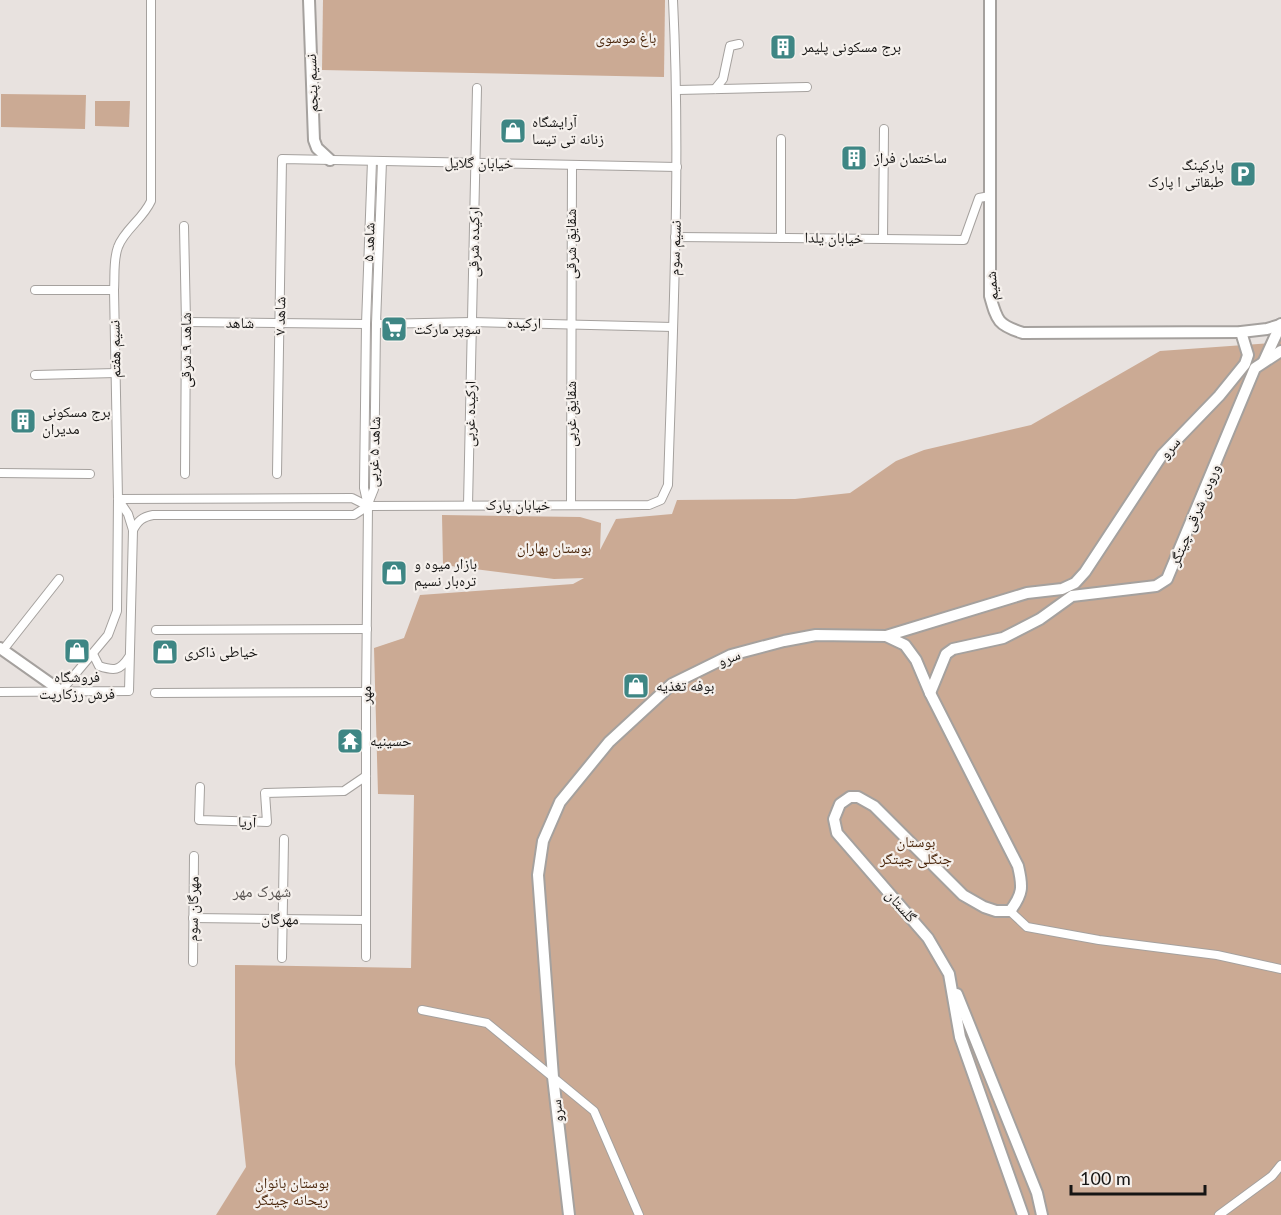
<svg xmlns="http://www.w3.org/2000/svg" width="1281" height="1215" viewBox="0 0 1281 1215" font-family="Lato,'Noto Naskh Arabic',sans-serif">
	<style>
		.green { fill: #cbaa94 }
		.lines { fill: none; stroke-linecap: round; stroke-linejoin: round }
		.street-casing { stroke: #a5a19e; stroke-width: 10 }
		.secondary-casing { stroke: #a5a19e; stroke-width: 14 }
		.street { stroke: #fff; stroke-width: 8 }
		.secondary { stroke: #fff; stroke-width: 10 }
		.labels { text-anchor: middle; stroke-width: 4.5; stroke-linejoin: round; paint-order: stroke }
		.park-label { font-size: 15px; fill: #4a260b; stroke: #f5f0ec }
		.poi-label { font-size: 15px; fill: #161514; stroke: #f5f0ec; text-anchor: start }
		.street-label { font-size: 15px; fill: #161514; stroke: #f5f0ec }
		.neighbourhood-label { font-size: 16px; fill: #5b5654; stroke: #f5f0ec }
	</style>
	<rect width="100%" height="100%" fill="#e8e2df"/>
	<g class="green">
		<path d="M323,0H665L664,77L322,70Z"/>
		<path d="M1,94L86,95L85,129L1,127Z"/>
		<path d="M95,101H130L129,127L95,126Z"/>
		<path d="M1281,339V1215H216L246,1167L235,1064V965L411,968L414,795L378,794L374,648L404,638L420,595L573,584L584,578L554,579L443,565L442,515L580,517L601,523L600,550L616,519L672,514L677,500L795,499L850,493L896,461L924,450L1031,425L1160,351L1273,343Z"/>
	</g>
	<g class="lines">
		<defs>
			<g id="street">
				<path d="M715,89L723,79L730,46L739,44"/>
				<path d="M678,90L807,87"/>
				<path d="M184,226L186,322L185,474"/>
				<path d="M675,237L883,239L884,129"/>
				<path d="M781,238V139"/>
				<path d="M883,239L964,240L979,198L990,196"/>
				<path d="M35,290H114"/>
				<path d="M186,322L366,324"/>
				<path d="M376,324L472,322L673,327"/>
				<path d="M35,375L116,373"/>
				<path d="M0,473L90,474"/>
				<path d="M277,474L282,159L677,167"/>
				<path d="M118,499L352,498L368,506L649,505L661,500L668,485C673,323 681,162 673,0"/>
				<path d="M368,504L374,489L376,324L382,161"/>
				<path d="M468,505L477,88"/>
				<path d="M571,505L572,165"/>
				<path d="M133,530C138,521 142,517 153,515H354L368,506"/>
				<path d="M156,630L367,629"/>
				<path d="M3,650L59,579"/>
				<path d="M93,654L99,666C114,671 120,671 129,657"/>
				<path d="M61,691L108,635L117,611L118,499L114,290C115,276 113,260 118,247C124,230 143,219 151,201V0"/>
				<path d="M0,692L129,691L133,530L128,514L118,499"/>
				<path d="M155,693L366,692"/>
				<path d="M200,787L199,820L267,822L265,793L344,791L366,776"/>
				<path d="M1010,911L1027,927L1099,940L1217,955L1281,969"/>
				<path d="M193,918L366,920"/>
				<path d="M366,957V700L368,506L364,488L366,324L372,161"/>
				<path d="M282,958L284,839"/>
				<path d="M193,962L194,856"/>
				<path d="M422,1010L487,1023L594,1111L639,1215"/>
				<path d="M1219,1215L1272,1176L1281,1165"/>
			</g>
			<g id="secondary">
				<path d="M309,0L314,140L317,148L330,160"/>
				<path d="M990,0V296C997,321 998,325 1023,333L1241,332L1267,329L1280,325"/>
				<path d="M1264,361L1281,324"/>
				<path d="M886,636L905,645L916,660L930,693L1018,866C1023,887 1023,894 1010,911H996L984,907L963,895L874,806L858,797H850L840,804L834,819L837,833L928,938L949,974L960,1037L1023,1215"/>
				<path d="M0,648L61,691"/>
				<path d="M930,693L946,654L953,649L1003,638L1040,619L1072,596L1156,586L1167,579L1255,368L1281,351"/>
				<path d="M957,994L1037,1193L1042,1215"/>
				<path d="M569,1215L553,1077L538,875L543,841L560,802L609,742L672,684L731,655L784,641L816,635L886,636L1027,593L1062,589L1075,583L1085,572L1162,455L1219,396L1245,364L1248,355L1241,332"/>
			</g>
		</defs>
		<use href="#street" class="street-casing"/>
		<use href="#secondary" class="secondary-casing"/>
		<use href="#street" class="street"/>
		<use href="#secondary" class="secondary"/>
	</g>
	<defs>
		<symbol id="building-square" viewBox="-11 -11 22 22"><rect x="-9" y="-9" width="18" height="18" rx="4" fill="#3e8684" stroke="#f5f0ec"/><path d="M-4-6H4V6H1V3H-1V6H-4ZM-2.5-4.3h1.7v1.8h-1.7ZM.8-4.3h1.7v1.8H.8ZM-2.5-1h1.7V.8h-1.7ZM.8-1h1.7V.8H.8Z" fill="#fff"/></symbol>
		<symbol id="shop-square" viewBox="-11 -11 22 22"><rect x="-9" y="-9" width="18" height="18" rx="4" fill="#3e8684" stroke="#f5f0ec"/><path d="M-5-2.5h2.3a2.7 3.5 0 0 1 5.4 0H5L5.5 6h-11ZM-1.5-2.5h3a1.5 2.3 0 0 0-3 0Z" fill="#fff"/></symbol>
		<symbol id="parking-square" viewBox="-11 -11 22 22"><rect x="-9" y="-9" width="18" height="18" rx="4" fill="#3e8684" stroke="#f5f0ec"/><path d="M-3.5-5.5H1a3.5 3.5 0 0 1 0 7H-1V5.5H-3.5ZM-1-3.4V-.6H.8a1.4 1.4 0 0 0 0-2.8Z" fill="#fff"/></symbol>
		<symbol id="supermarket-square" viewBox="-11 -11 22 22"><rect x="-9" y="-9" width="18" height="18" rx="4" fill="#3e8684" stroke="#f5f0ec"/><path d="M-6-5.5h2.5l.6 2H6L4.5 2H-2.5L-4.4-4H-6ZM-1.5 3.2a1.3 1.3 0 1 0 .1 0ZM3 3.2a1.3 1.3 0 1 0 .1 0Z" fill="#fff"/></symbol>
		<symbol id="temple-square" viewBox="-11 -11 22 22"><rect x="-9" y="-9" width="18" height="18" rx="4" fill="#3e8684" stroke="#f5f0ec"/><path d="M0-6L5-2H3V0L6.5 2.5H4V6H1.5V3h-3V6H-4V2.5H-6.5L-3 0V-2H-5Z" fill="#fff"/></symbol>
	</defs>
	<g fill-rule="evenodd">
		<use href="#building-square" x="768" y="32" width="30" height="30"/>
		<use href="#shop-square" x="498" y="116" width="30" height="30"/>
		<use href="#building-square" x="839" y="143" width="30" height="30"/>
		<use href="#parking-square" x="1228" y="159" width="30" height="30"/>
		<use href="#supermarket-square" x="379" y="314" width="30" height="30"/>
		<use href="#building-square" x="8" y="406" width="30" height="30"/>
		<use href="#shop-square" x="379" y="558" width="30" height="30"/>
		<use href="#shop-square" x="62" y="636" width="30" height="30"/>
		<use href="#shop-square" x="150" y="637" width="30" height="30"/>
		<use href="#shop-square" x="621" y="671" width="30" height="30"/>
		<use href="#temple-square" x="335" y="726" width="30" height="30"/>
	</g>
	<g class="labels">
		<g class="park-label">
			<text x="626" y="43">باغ موسوی</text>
			<text x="554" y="553">بوستان بهاران</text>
			<text x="916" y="847">بوستان<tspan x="916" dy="17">جنگلی چیتگر</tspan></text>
			<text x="292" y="1188">بوستان بانوان<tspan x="292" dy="17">ریحانه چیتگر</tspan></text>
		</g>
		<g class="poi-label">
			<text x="802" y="52">برج مسکونی پلیمر</text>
			<text x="532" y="127">آرایشگاه<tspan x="532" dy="17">زنانه تی تیسا</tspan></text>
			<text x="874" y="163">ساختمان فراز</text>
			<text x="1224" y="170" text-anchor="end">پارکینگ<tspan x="1224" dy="17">طبقاتی ا پارک</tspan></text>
			<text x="414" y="334">سوپر مارکت</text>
			<text x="42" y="417">برج مسکونی<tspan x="42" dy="17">مدیران</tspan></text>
			<text x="414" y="569">بازار میوه و<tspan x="414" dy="17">تره‌بار نسیم</tspan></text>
			<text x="184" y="657">خیاطی ذاکری</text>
			<text x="77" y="682" text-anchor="middle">فروشگاه<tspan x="77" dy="17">فرش رزکارپت</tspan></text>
			<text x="656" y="691">بوفه تغذیه</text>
			<text x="370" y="746">حسینیه</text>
		</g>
		<g class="street-label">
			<text transform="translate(312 83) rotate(-92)" y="5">نسیم پنجم</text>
			<text transform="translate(479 163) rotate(1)" y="5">خیابان گلایل</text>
			<text transform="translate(834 238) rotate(1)" y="5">خیابان یلدا</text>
			<text transform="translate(369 242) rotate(-88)" y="5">شاهد ۵</text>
			<text transform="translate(474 242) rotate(-89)" y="5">ارکیده شرقی</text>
			<text transform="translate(571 244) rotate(-90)" y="5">شقایق شرقی</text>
			<text transform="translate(675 248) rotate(-88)" y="5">نسیم سوم</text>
			<text transform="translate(992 286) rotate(-95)" y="5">شمیم</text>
			<text transform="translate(280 316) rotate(-89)" y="5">شاهد ۷</text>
			<text transform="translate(240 323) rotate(1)" y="5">شاهد</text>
			<text transform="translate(524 323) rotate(1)" y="5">ارکیده</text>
			<text transform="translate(115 349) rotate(-91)" y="5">نسیم هفتم</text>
			<text transform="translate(186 350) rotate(-90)" y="5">شاهد ۹ شرقی</text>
			<text transform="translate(470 414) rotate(-89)" y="5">ارکیده غربی</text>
			<text transform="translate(571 414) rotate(-90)" y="5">شقایق غربی</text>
			<text transform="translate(1170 448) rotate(-49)" y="5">سرو</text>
			<text transform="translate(374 452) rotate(-88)" y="5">شاهد ۵ غربی</text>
			<text x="518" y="510">خیابان پارک</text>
			<text transform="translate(1195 515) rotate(-67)" y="5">ورودی شرقی چیتگر</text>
			<text transform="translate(729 658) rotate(-21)" y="5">سرو</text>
			<text transform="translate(366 695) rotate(-89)" y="5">مهر</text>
			<text transform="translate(247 822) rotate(2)" y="5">آریا</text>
			<text transform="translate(901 906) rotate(49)" y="5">گلستان</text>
			<text transform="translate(193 909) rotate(-89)" y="5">مهرگان سوم</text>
			<text transform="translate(280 919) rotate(1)" y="5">مهرگان</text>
			<text transform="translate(557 1111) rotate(-96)" y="5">سرو</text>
		</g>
		<g class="neighbourhood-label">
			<text x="262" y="897">شهرک مهر</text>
		</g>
	</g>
	<path d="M1071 1185v9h134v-9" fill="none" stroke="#161514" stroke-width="3"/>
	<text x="1080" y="1185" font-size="18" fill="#161514" stroke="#f5f0ec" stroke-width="4.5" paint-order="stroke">100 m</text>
</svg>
